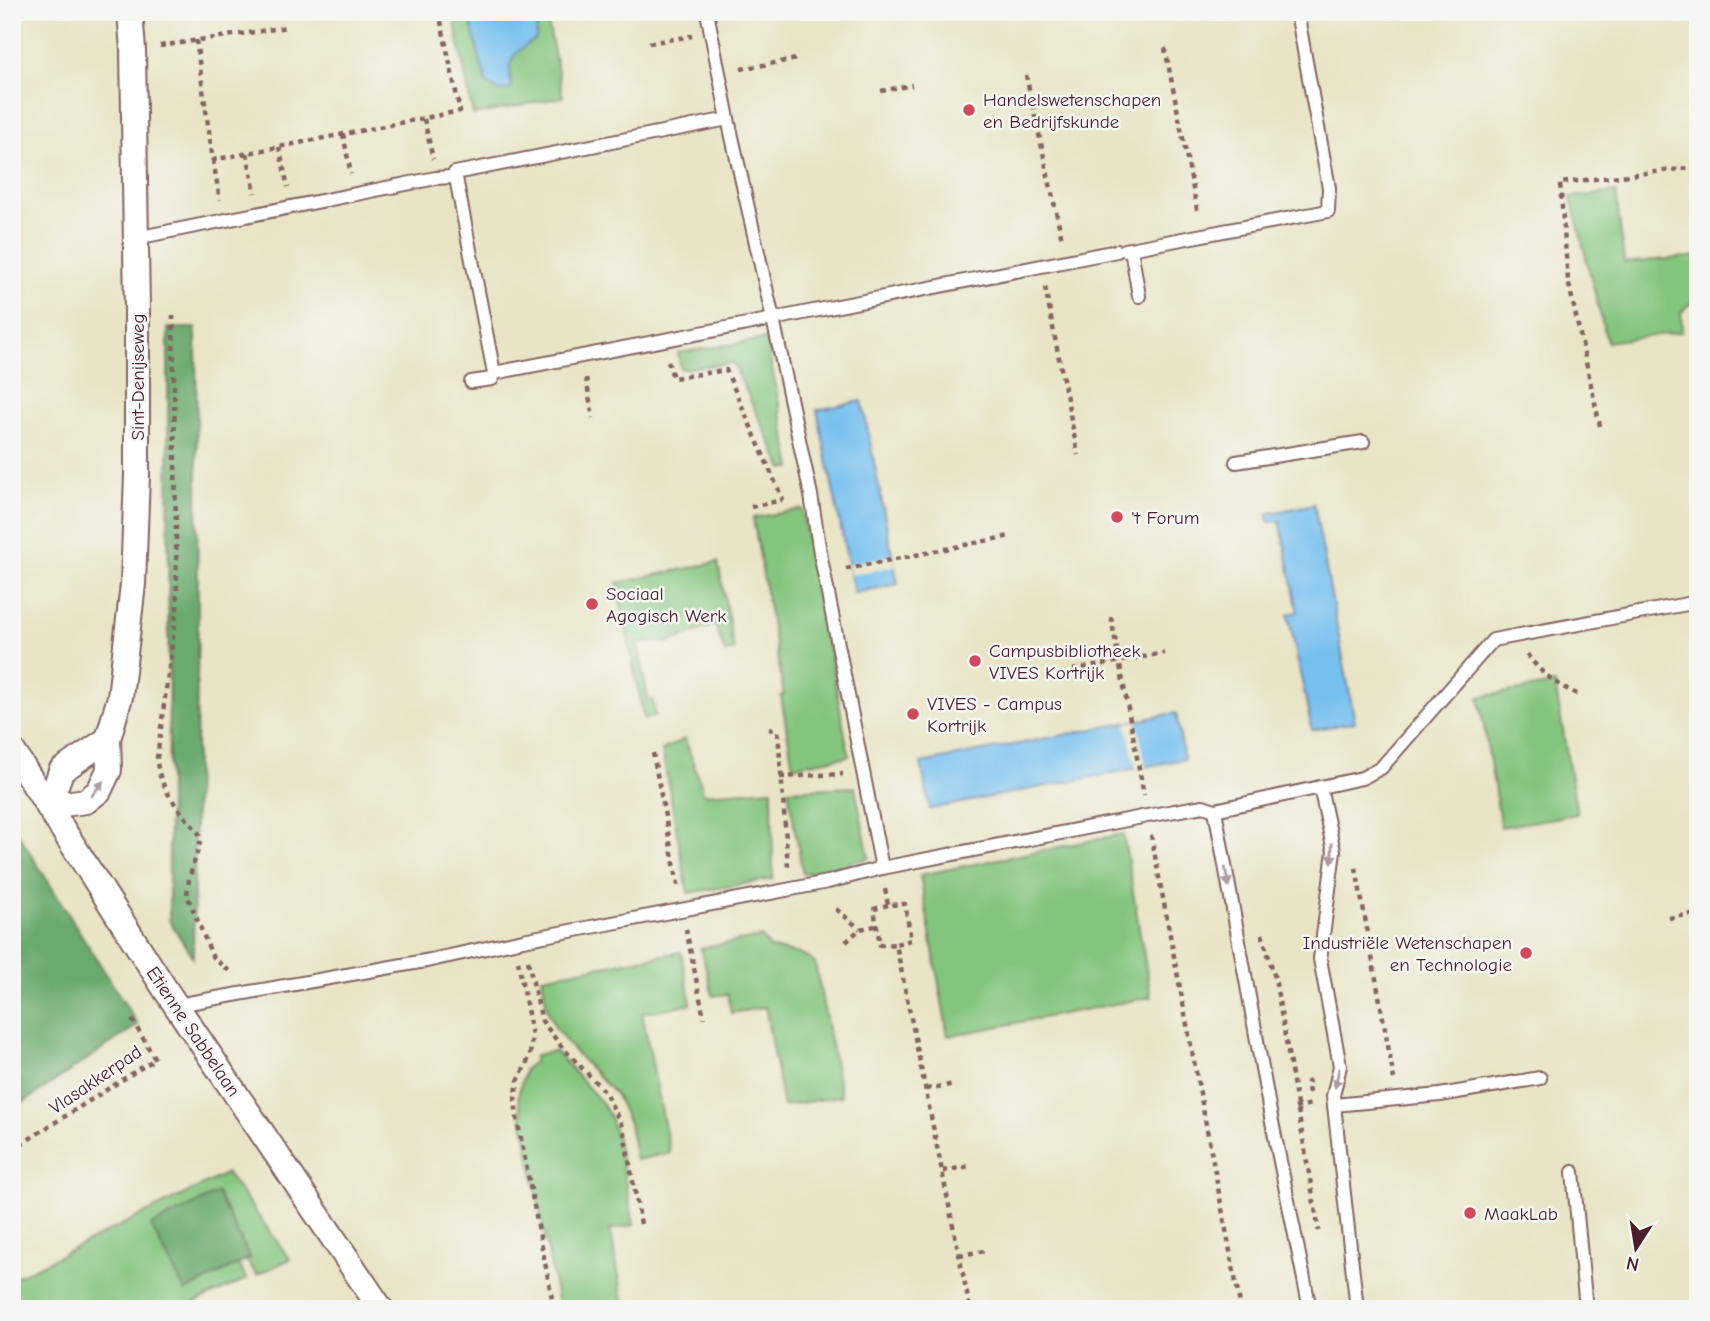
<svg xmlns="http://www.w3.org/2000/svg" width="1710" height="1321" viewBox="0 0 1710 1321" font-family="'Comic Neue',sans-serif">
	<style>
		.green { fill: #84c57e; stroke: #677254; stroke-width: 2 }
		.forest { fill: #6baa6d; stroke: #5a644c; stroke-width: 2 }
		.water { fill: #76c0ef; stroke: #60708d; stroke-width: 2 }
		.pier { fill: #e9e4c5 }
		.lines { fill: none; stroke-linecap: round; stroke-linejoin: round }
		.service-casing { stroke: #826461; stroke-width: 16 }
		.minor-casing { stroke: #826461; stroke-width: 28 }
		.path { stroke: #826461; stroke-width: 4.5; stroke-dasharray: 5 5; stroke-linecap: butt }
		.service { stroke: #fff; stroke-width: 12 }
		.minor { stroke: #fff; stroke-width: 24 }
		.oneway { fill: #ae9aa0 }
		.poi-dot { fill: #d1495b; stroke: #f6f6f2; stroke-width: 2.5 }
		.labels { text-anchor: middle; stroke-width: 5; stroke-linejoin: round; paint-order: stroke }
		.poi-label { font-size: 19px; fill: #4a1f2b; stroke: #f6f6f2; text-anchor: start }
		.street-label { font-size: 19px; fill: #4a1f2b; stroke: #f6f6f2 }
	</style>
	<rect width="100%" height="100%" fill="#f6f6f2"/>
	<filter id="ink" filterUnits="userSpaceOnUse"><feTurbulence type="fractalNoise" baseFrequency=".0143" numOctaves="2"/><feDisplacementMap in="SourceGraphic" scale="14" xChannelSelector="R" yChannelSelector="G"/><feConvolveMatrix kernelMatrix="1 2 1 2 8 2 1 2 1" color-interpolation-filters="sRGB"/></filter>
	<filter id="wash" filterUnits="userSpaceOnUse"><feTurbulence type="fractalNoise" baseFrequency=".00686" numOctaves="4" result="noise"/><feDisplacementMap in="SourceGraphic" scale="28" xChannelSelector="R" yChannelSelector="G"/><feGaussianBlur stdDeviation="1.57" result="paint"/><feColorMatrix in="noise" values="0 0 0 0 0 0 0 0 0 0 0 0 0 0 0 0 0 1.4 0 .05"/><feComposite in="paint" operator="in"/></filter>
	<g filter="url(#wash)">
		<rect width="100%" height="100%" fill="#e9e4c5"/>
		<g class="green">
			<path d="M453,12H468L487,85L512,89L509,67L517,50L528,14L525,12H546L563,97L473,115Z"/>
			<path d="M1616,192L1624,263L1698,256V302L1688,305L1681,313L1682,332L1607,342L1571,197Z"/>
			<path d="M766,339L792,468L783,469L733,363L681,369L678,353Z"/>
			<path d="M802,509L849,756L793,766L781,696L784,695L753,518Z"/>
			<path d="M718,562L734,650L725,652L715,625L666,643H638L648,700H653L655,716L644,720L617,583Z"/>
			<path d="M1555,684L1577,814L1501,827L1479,697Z"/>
			<path d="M685,739L704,794L772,789L773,879L688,893L662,750Z"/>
			<path d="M855,787L869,858L803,874L788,790Z"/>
			<path d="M1123,834L1151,997L948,1036L920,875Z"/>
			<path d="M761,937L770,948L804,955L815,963L841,1096L783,1106L765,1007L731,1013L728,994L713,996L701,948Z"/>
			<path d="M681,952L691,1004L642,1013L670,1153L636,1160L629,1123L616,1095L573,1050L555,1027L547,1009L542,977Z"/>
			<path d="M555,1051L603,1104L610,1117L617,1139L634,1225L610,1230L625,1309H559L518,1096L525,1069L534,1062L535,1055Z"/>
			<path d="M227,1173L290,1259L257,1275L246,1260L250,1257L217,1193L185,1291L238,1264L247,1279L181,1309H12V1279Z"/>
		</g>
		<g class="forest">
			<path d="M168,328H196L198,613L193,958L169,920Z"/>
			<path d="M12,824L138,1025L12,1110Z"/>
			<path d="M217,1193L250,1258L185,1291L151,1226Z"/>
		</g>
		<g class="water">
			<path d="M468,12H525L537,27L536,39C510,55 507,59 512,89L499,91L487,85Z"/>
			<path d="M862,401L898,584L854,593L817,410Z"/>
			<path d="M1314,504L1355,722L1312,730L1288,614L1298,612L1280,521L1269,522L1267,514Z"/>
			<path d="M1176,713L1184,759L930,809L921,763Z"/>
		</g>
		<g class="pier">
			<path d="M893,555L895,566L850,575L848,564Z"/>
			<path d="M1137,721L1146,767L1136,769L1126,723Z"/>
		</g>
	</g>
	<g filter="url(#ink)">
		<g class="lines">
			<defs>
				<g id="service">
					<path d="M455,173L494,373"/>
					<path d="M136,238L436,178L451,177L455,173L728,119"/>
					<path d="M1131,249L1139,296"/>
					<path d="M1125,250L1328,211L1329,188L1297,12"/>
					<path d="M471,382L492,379L494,373L773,319L728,119L707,12"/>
					<path d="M1236,462L1363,442"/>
					<path d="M1320,787L1334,851L1320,959L1340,1066L1333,1096L1357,1309"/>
					<path d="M1215,810L1270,1112L1310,1309"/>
					<path d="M882,868L820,553L811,495L773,319L1117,251"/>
					<path d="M177,1005L431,960L523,940L828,882L882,868L1147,816L1203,806L1215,810L1362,778L1381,768L1493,640L1698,602"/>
					<path d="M1334,1105L1440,1095L1540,1078"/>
					<path d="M1573,1172L1586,1309"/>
				</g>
				<g id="minor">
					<path d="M12,750L167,992L381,1309"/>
					<path d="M49,806L86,801L99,791L109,770L108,739L120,697L133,584L137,475V311L133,50L130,12"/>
					<path d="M49,806L61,771L108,739"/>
				</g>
			</defs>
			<use href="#service" class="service-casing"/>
			<use href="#minor" class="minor-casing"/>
			<g class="path">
				<path d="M196,40L213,160L460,111L439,12"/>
				<path d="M649,43L692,36"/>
				<path d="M160,46L287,27"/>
				<path d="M1165,48L1198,214"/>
				<path d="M741,69L797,59"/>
				<path d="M1026,75L1062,239"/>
				<path d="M881,91L912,85"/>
				<path d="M424,119L433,159"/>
				<path d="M343,134L351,174"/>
				<path d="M279,147L288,187"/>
				<path d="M247,153L255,193"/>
				<path d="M213,160L220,200"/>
				<path d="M1045,287L1078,455"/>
				<path d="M173,315L177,607L157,758C157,788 182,812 200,835V843L189,879L187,895L213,958L233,974"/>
				<path d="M668,361L673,378L726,370L783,500"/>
				<path d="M586,378L593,418"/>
				<path d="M1600,426L1568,280L1560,183L1698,167"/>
				<path d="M751,507L782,500"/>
				<path d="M846,569L1010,536"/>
				<path d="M1111,617L1144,795"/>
				<path d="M1527,654C1540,673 1560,687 1581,696"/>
				<path d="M1073,670L1164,653"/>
				<path d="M769,729L778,731L788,867"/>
				<path d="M653,753L679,890"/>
				<path d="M780,777L843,774"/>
				<path d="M1151,835L1241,1309"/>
				<path d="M1695,860L1698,859"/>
				<path d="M1356,868L1394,1079"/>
				<path d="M885,889L888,905L905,904L911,940L896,944L970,1309"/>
				<path d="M888,905L874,909L880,945L896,944"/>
				<path d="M836,909L860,929"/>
				<path d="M1669,918L1698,913"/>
				<path d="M686,929L704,1018"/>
				<path d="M1262,934L1275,978L1319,1231"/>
				<path d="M846,942L860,929L875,926"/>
				<path d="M518,961L532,1035L530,1056L518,1081L515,1099L517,1118L554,1309"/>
				<path d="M528,961L542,1021L561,1046L605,1092L623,1128L641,1224"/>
				<path d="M926,1089L955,1084"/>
				<path d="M1309,1093L1307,1082L1315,1080"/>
				<path d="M1295,1108L1311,1104V1102"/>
				<path d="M12,1150L155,1059L130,1016"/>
				<path d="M943,1171L970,1166"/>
				<path d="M959,1255L986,1251"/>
			</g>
			<use href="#service" class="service"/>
			<use href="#minor" class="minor"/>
		</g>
		<defs><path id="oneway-solid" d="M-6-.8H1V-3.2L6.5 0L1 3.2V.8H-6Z" transform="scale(1.75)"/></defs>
		<g class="oneway">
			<use href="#oneway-solid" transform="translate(97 789) rotate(-52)"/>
			<use href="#oneway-solid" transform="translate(1332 853) rotate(90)"/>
			<use href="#oneway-solid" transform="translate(1227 877) rotate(80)"/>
			<use href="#oneway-solid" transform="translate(1337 1078) rotate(102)"/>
		</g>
	</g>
	<g class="poi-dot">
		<circle cx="969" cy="110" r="7"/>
		<circle cx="1117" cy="517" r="7"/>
		<circle cx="592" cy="604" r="7"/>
		<circle cx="975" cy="661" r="7"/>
		<circle cx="913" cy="714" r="7"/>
		<circle cx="1526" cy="953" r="7"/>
		<circle cx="1470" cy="1213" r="7"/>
	</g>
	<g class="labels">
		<g class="poi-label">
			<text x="983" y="106">Handelswetenschapen<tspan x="983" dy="22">en Bedrijfskunde</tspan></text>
			<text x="1131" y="524">'t Forum</text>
			<text x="606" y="600">Sociaal<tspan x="606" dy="22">Agogisch Werk</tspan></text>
			<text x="989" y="657">Campusbibliotheek<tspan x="989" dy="22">VIVES Kortrijk</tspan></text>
			<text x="927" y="710">VIVES - Campus<tspan x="927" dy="22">Kortrijk</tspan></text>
			<text x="1512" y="949" text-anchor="end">Industriële Wetenschapen<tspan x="1512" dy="22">en Technologie</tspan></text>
			<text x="1484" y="1220">MaakLab</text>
		</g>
		<g class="street-label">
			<text transform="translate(137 377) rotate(-90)" y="7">Sint-Denijseweg</text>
			<text transform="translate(194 1031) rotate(56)" y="7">Etienne Sabbelaan</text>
			<text transform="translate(95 1079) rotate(-34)" y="7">Vlasakkerpad</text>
		</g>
	</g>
	<rect width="1710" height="1321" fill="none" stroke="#f6f6f2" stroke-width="42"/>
	<g transform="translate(1636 1248) rotate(192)" stroke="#f6f6f2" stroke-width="5" paint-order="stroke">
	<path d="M0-5L12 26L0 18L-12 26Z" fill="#4a1f2b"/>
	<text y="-10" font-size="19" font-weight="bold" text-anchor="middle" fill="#4a1f2b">N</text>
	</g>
</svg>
